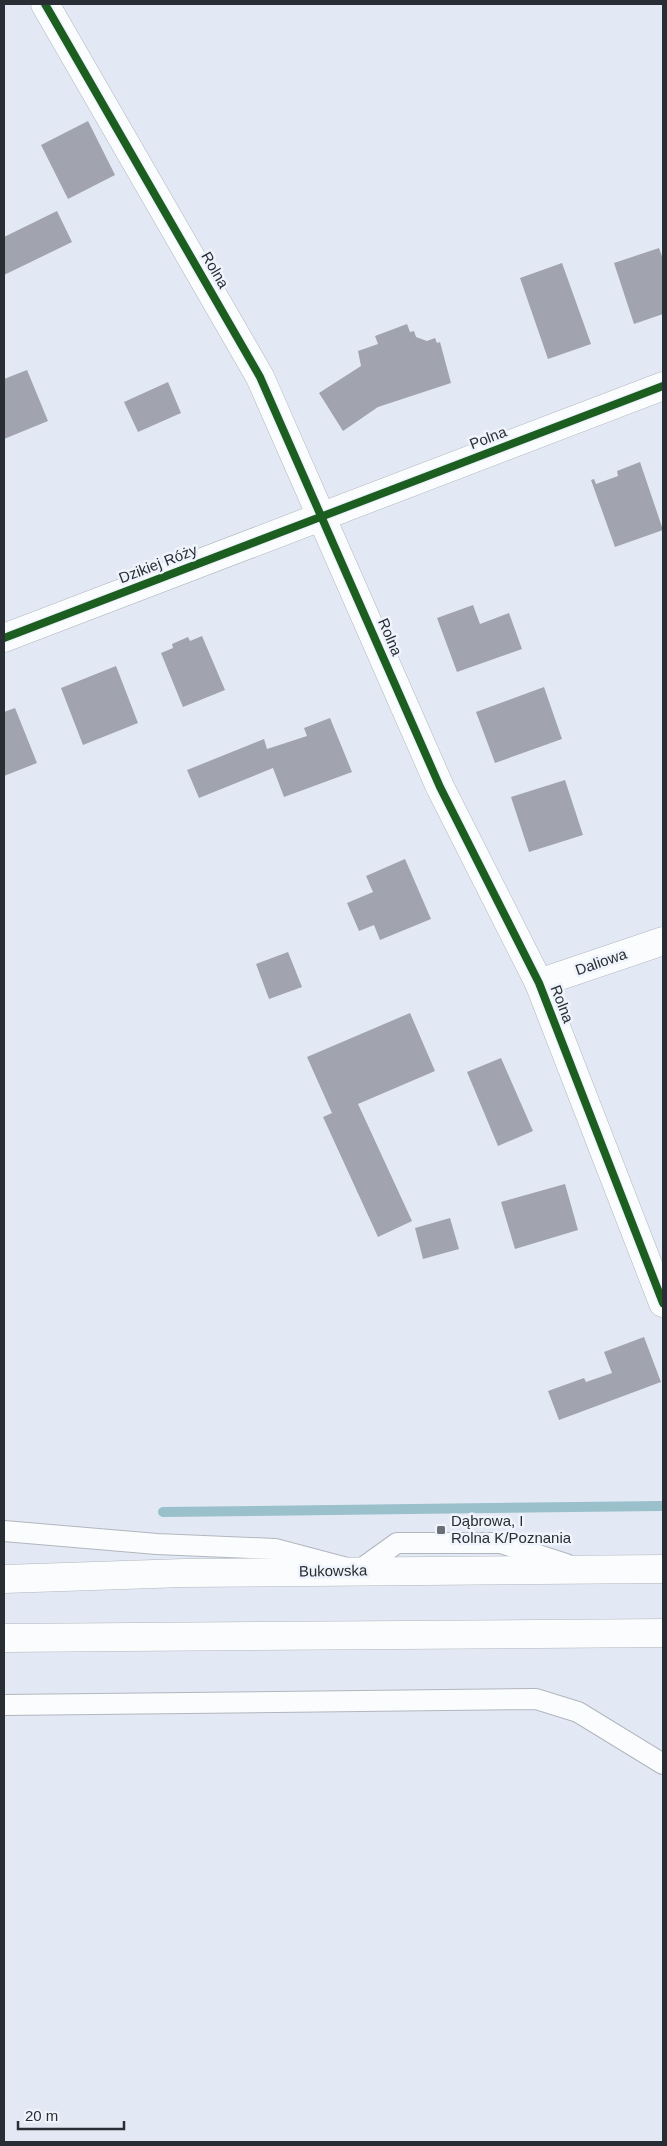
<svg xmlns="http://www.w3.org/2000/svg" width="667" height="2146" viewBox="0 0 667 2146" font-family="Helvetica,sans-serif">
	<style>
		.lines { fill: none; stroke-linecap: round; stroke-linejoin: round }
		.stream { stroke: #9ac0cb; stroke-width: 10 }
		.building { fill: #a1a3af }
		.service-casing { stroke: #b1b6be; stroke-width: 22 }
		.minor-casing { stroke: #b1b6be; stroke-width: 29 }
		.secondary-casing { stroke: #b1b6be; stroke-width: 29 }
		.service { stroke: #fbfcfd; stroke-width: 20 }
		.minor { stroke: #fbfcfd; stroke-width: 28 }
		.secondary { stroke: #fbfcfd; stroke-width: 28 }
		.cycleway-casing { stroke: #eff4fc; stroke-width: 11 }
		.cycleway { stroke: #1b5e20; stroke-width: 8 }
		.poi-dot { fill: #6a6f77; stroke: #eff4fc; stroke-width: 2 }
		.labels { text-anchor: middle; stroke-width: 5; stroke-linejoin: round; paint-order: stroke }
		.street-label { font-size: 15px; fill: #292d34; stroke: #eff4fc }
		.poi-label { font-size: 15px; fill: #292d34; stroke: #eff4fc; text-anchor: start }
	</style>
	<rect width="100%" height="100%" fill="#e3e9f4"/>
	<g class="lines">
		<path class="stream" d="M163,1512L663,1506"/>
	</g>
	<g class="building">
		<path d="M88,121L115,175L68,199L41,145Z"/>
		<path d="M57,211L72,242L4,275V237Z"/>
		<path d="M659,248L663,259V314L634,324L614,263Z"/>
		<path d="M562,263L591,344L548,359L520,278Z"/>
		<path d="M407,324L410,332L414,331L416,337L427,341L435,338L437,343L440,342L451,383L378,407L343,431L319,393L361,366L358,351L378,344L375,336Z"/>
		<path d="M27,370L48,421L4,439V379Z"/>
		<path d="M168,382L181,413L138,432L124,402Z"/>
		<path d="M640,462L663,530L615,547L591,480L594,479L596,484L618,476L617,471Z"/>
		<path d="M473,605L480,624L509,613L522,649L457,672L437,618Z"/>
		<path d="M202,636L225,690L183,707L161,653L173,648L172,644L188,637L190,641Z"/>
		<path d="M116,666L138,723L83,745L61,688Z"/>
		<path d="M544,687L562,739L495,763L476,712Z"/>
		<path d="M15,708L37,763L4,776V712Z"/>
		<path d="M330,718L352,772L284,797L273,768L199,798L187,770L264,739L267,749L307,736L304,728Z"/>
		<path d="M565,780L583,835L529,852L511,797Z"/>
		<path d="M405,859L431,919L380,940L374,925L359,931L347,903L373,892L366,876Z"/>
		<path d="M288,952L302,987L269,999L256,964Z"/>
		<path d="M410,1013L435,1071L358,1104L412,1221L378,1237L323,1117L332,1113L307,1057Z"/>
		<path d="M501,1058L533,1131L498,1146L467,1072Z"/>
		<path d="M565,1184L578,1230L515,1249L501,1202Z"/>
		<path d="M450,1218L459,1249L423,1259L415,1228Z"/>
		<path d="M644,1337L661,1382L559,1420L548,1391L584,1378L586,1382L612,1373L604,1352Z"/>
	</g>
	<g class="lines">
		<defs>
			<g id="service">
				<path d="M4,1531L157,1544L275,1549L358,1571L397,1543H501L566,1564"/>
				<path d="M4,1705L536,1699L578,1712L663,1764"/>
			</g>
			<g id="minor">
				<path d="M45,4L260,377L440,787L539,983L663,1303"/>
				<path d="M4,638L663,386"/>
				<path d="M539,983L663,941"/>
			</g>
			<g id="secondary">
				<path d="M4,1579L184,1573L663,1569"/>
				<path d="M4,1638L663,1633"/>
			</g>
		</defs>
		<use href="#service" class="service-casing"/>
		<use href="#minor" class="minor-casing"/>
		<use href="#secondary" class="secondary-casing"/>
		<use href="#service" class="service"/>
		<use href="#minor" class="minor"/>
		<use href="#secondary" class="secondary"/>
		<defs>
			<g id="cycleway">
				<path d="M45,4L260,377L440,787L539,983L663,1303"/>
				<path d="M4,638L663,386"/>
			</g>
		</defs>
		<use href="#cycleway" class="cycleway-casing"/>
		<use href="#cycleway" class="cycleway"/>
	</g>
	<rect class="poi-dot" x="436" y="1525" width="10" height="10" rx="2.5"/>
	<g class="labels">
		<g class="street-label">
			<text transform="translate(215 270) rotate(60)" y="5">Rolna</text>
			<text transform="translate(488 438) rotate(-21)" y="5">Polna</text>
			<text transform="translate(158 564) rotate(-21)" y="5">Dzikiej Róży</text>
			<text transform="translate(390 637) rotate(67)" y="5">Rolna</text>
			<text transform="translate(601 962) rotate(-19)" y="5">Daliowa</text>
			<text transform="translate(562 1004) rotate(69)" y="5">Rolna</text>
			<text transform="translate(333 1571) rotate(-1)" y="5">Bukowska</text>
		</g>
		<g class="poi-label">
			<text x="451" y="1526">Dąbrowa, I<tspan x="451" dy="17">Rolna K/Poznania</tspan></text>
		</g>
	</g>
	<rect width="667" height="2146" fill="none" stroke="#292d34" stroke-width="10"/>
	<path d="M18 2121v8h106v-8" fill="none" stroke="#292d34" stroke-width="2.5"/>
	<text x="25" y="2121" font-size="15" fill="#292d34" stroke="#eff4fc" stroke-width="4" paint-order="stroke">20 m</text>
</svg>
